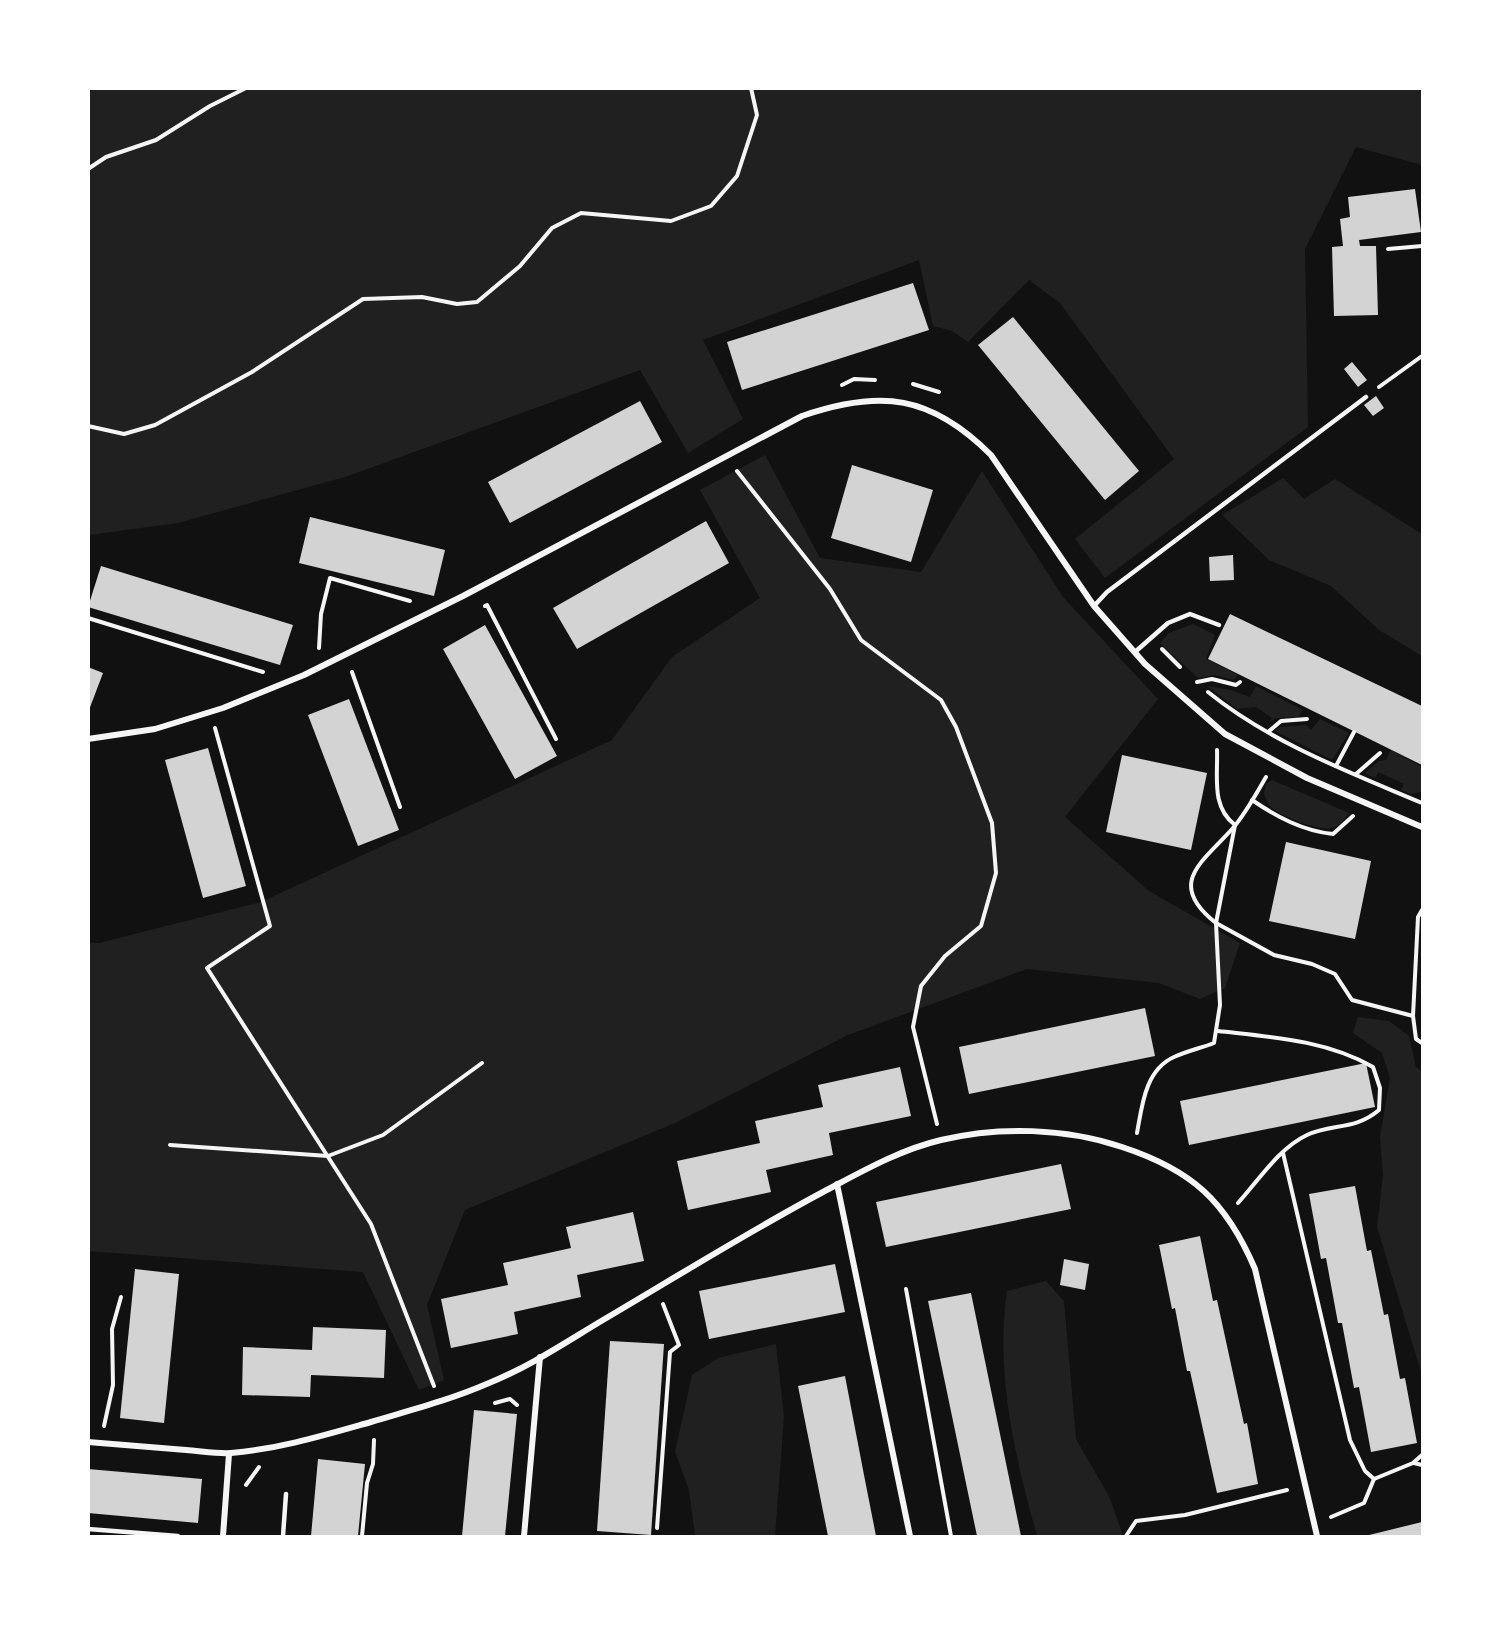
<svg xmlns="http://www.w3.org/2000/svg" width="1511" height="1625" viewBox="0 0 1511 1625" font-family="Arial,sans-serif">
	<style>
		.green { fill: #202020 }
		.building { fill: #d3d3d3 }
		.lines { fill: none; stroke-linecap: round; stroke-linejoin: round }
		.path { stroke: #f5f5f5; stroke-width: 4 }
		.service { stroke: #f5f5f5; stroke-width: 4.5 }
		.minor { stroke: #f5f5f5; stroke-width: 6 }
	</style>
	<rect width="100%" height="100%" fill="#111"/>
	<g class="green">
		<path d="M88,89H1422V165L1356,147L1305,249L1308,427L1105,578L1075,539L1174,459L1060,303L1029,280L968,342L952,331L933,326L919,260L703,340L743,419L688,453L640,370L345,477L178,523L89,535Z"/>
		<path d="M765,455L820,558L921,572L982,471L1063,597L1158,699L1065,817L1149,891L1240,943L1225,988L1200,999L1159,983L1027,969L848,1035L675,1123L465,1210L427,1305L444,1380L419,1390L363,1272L89,1251L88,943H99L261,902L612,740L672,657L760,598L700,490Z"/>
		<path d="M1283,478L1304,499L1335,479L1422,534V656L1379,630L1331,586L1269,560L1222,515Z"/>
		<path d="M1193,624L1215,635L1206,659L1238,675L1234,680L1215,675L1198,678L1160,643L1169,633Z"/>
		<path d="M1207,686L1231,690L1250,697L1256,686L1303,710L1298,717L1277,718L1269,722L1272,718L1256,707L1237,709Z"/>
		<path d="M1320,719L1349,733L1332,760L1275,731L1280,727L1306,725L1311,730Z"/>
		<path d="M1391,750L1422,767V792L1411,794L1401,790L1404,784L1378,772L1375,778L1365,773L1379,761L1386,760Z"/>
		<path d="M1272,780L1349,813C1344,820 1340,826 1332,828C1321,832 1278,815 1271,807C1268,804 1266,798 1264,794L1266,784Z"/>
		<path d="M1358,1017L1389,1021L1409,1036L1416,1067L1422,1071V1375L1377,1227L1383,1175L1380,1137L1390,1078L1382,1053L1353,1033Z"/>
		<path d="M1046,1281L1064,1301L1076,1439L1110,1498L1123,1536H1037C1015,1457 995,1373 1007,1291Z"/>
		<path d="M776,1344L784,1417L775,1536H695L689,1490L675,1452L692,1375L718,1358Z"/>
	</g>
	<g class="building">
		<path d="M1415,189L1421,232L1359,240L1360,246H1376L1378,315L1334,316L1332,247L1343,246L1340,219L1350,217L1348,197Z"/>
		<path d="M913,283L929,330L742,390L727,342Z"/>
		<path d="M1013,317L1139,471L1105,500L978,345Z"/>
		<path d="M1352,362L1367,380L1358,387L1344,369Z"/>
		<path d="M1376,396L1384,408L1373,416L1364,405Z"/>
		<path d="M640,401L662,442L510,523L488,482Z"/>
		<path d="M852,465L933,490L911,562L831,538Z"/>
		<path d="M310,517L445,550L434,596L299,563Z"/>
		<path d="M706,521L729,563L577,649L553,608Z"/>
		<path d="M1233,555L1234,580L1210,581L1209,557Z"/>
		<path d="M101,566L293,625L280,665L88,607Z"/>
		<path d="M1230,614L1422,706V765L1208,659Z"/>
		<path d="M485,625L557,756L515,779L443,649Z"/>
		<path d="M88,667L103,673L89,710H88Z"/>
		<path d="M349,699L399,830L358,846L308,715Z"/>
		<path d="M208,748L246,886L203,898L165,760Z"/>
		<path d="M1122,755L1207,773L1191,850L1106,832Z"/>
		<path d="M1286,842L1371,861L1355,939L1269,921Z"/>
		<path d="M1145,1008L1155,1056L969,1094L959,1047Z"/>
		<path d="M1366,1063L1375,1107L1189,1145L1180,1101Z"/>
		<path d="M900,1067L911,1116L829,1133L833,1155L766,1170L771,1192L688,1210L677,1161L760,1143L755,1121L823,1107L818,1085Z"/>
		<path d="M1061,1164L1071,1209L886,1247L876,1202Z"/>
		<path d="M1355,1186L1367,1251L1371,1250L1384,1315L1388,1314L1400,1379L1405,1378L1417,1443L1371,1452L1359,1387L1354,1388L1342,1323H1338L1326,1258L1321,1259L1309,1194Z"/>
		<path d="M633,1212L644,1261L577,1275L581,1297L514,1312L518,1334L451,1348L441,1299L508,1285L503,1263L571,1248L566,1227Z"/>
		<path d="M1200,1236L1213,1301L1217,1300L1244,1424L1247,1423L1258,1484L1217,1493L1190,1371H1187L1175,1308L1172,1309L1159,1245Z"/>
		<path d="M1064,1259L1089,1264L1085,1290L1060,1285Z"/>
		<path d="M835,1264L845,1312L709,1339L699,1291Z"/>
		<path d="M135,1269L179,1274L164,1423L120,1418Z"/>
		<path d="M971,1293L1021,1536H977L928,1301Z"/>
		<path d="M313,1327L386,1330L384,1378L311,1375L310,1397L242,1395L243,1347L312,1350Z"/>
		<path d="M610,1341L664,1344L651,1535L597,1531Z"/>
		<path d="M845,1376L864,1475L876,1536H828L798,1386Z"/>
		<path d="M474,1410L517,1414L505,1536H462Z"/>
		<path d="M318,1459L365,1464L358,1536H311Z"/>
		<path d="M88,1469L202,1479L198,1523L88,1513Z"/>
		<path d="M1422,1522V1536H1365Z"/>
	</g>
	<g class="lines">
		<g class="path">
			<path d="M88,169L106,157L156,140L210,106L246,88"/>
			<path d="M1388,249L1422,246"/>
			<path d="M913,384L939,392"/>
			<path d="M842,385L854,379L875,380"/>
			<path d="M1379,387L1422,356"/>
			<path d="M88,426L124,434L155,425L252,372L363,299L422,297L457,304L477,302L520,266L552,228L581,213L671,221L711,206L737,176L757,115L751,88"/>
			<path d="M737,471L830,589L861,640L941,700L956,727L992,823L996,873L981,926L945,956L921,986L913,1027L937,1124"/>
			<path d="M485,606L487,605L556,739"/>
			<path d="M88,618L263,672"/>
			<path d="M319,648L321,614L330,578L410,601"/>
			<path d="M1162,649L1180,667"/>
			<path d="M352,672L400,807"/>
			<path d="M1197,682L1212,679L1236,685L1240,682"/>
			<path d="M1208,692C1271,743 1349,772 1422,803"/>
			<path d="M215,728L270,926L207,968L371,1224L434,1386"/>
			<path d="M1268,732L1281,721L1307,719"/>
			<path d="M1217,750C1218,777 1211,807 1235,825L1216,923L1274,955L1312,964L1335,974L1352,1000L1413,1016L1416,1039L1422,1043"/>
			<path d="M1336,766L1354,732"/>
			<path d="M1356,774L1380,753"/>
			<path d="M1252,800C1277,817 1303,831 1333,834L1353,816"/>
			<path d="M88,914V928"/>
			<path d="M1413,1016L1418,917L1422,910"/>
			<path d="M1218,1031C1271,1037 1326,1040 1373,1067L1380,1088L1379,1110C1354,1131 1332,1123 1307,1135C1279,1148 1258,1181 1238,1203"/>
			<path d="M1137,1133C1142,1106 1145,1070 1174,1057C1187,1051 1201,1048 1214,1043L1220,1005L1216,923C1165,883 1203,862 1233,828C1246,813 1256,794 1266,777"/>
			<path d="M170,1145L328,1156L383,1135L482,1063"/>
			<path d="M1283,1153L1350,1440L1365,1471L1374,1479"/>
			<path d="M906,1289L951,1536"/>
			<path d="M495,1403L510,1399L517,1405"/>
			<path d="M104,1426L113,1385L112,1329L121,1297"/>
			<path d="M1414,1463L1422,1465"/>
			<path d="M246,1485L259,1467"/>
			<path d="M1331,1517L1364,1503L1374,1479L1413,1463L1422,1455"/>
			<path d="M657,1528L670,1352L679,1345L663,1304"/>
			<path d="M362,1536L367,1483L373,1464L374,1440"/>
			<path d="M1126,1536L1136,1521L1185,1515L1287,1490"/>
		</g>
		<g class="service">
			<path d="M1094,606L1107,592L1366,397"/>
			<path d="M1135,652L1168,623L1190,614L1219,625"/>
			<path d="M88,1529L178,1536"/>
			<path d="M283,1536L286,1494"/>
		</g>
		<g class="minor">
			<path d="M88,739L155,729L223,708L304,675L463,596L802,416C881,389 931,395 991,455L1094,606L1145,664L1225,734L1307,778L1422,827"/>
			<path d="M837,1184L910,1536"/>
			<path d="M88,1442C121,1445 153,1447 186,1450C201,1451 217,1454 231,1453C279,1449 325,1435 371,1422C411,1410 450,1400 489,1383C529,1367 566,1342 603,1320C676,1277 748,1232 823,1192C861,1172 899,1150 941,1140C999,1126 1066,1128 1122,1147C1192,1170 1226,1201 1255,1269L1317,1536"/>
			<path d="M223,1536L229,1454"/>
			<path d="M524,1536L540,1357"/>
		</g>
	</g>
	<rect width="1511" height="1625" fill="none" stroke="#ffffff" stroke-width="180"/>
</svg>
